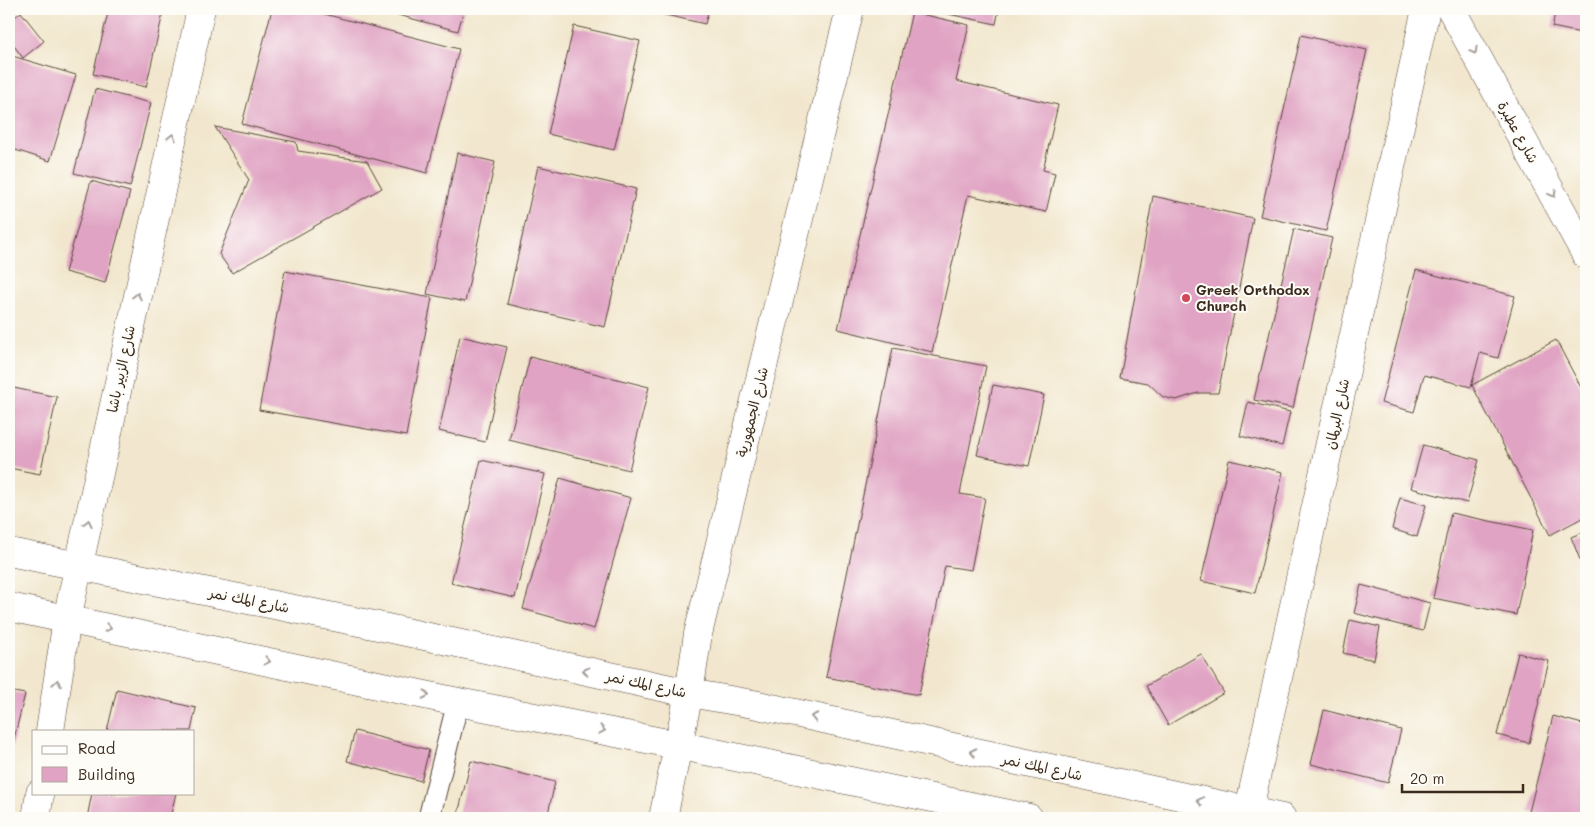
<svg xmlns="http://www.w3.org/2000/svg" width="1595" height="827" viewBox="0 0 1595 827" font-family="Mali,'Playpen Sans Arabic',sans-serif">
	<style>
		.building { fill: #e0a3c3 }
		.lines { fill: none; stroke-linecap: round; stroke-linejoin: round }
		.service-casing { stroke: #564638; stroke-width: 23 }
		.minor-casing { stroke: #564638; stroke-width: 29 }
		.tertiary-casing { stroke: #564638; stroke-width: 29 }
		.secondary-casing { stroke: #564638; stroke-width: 29 }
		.trunk-casing { stroke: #564638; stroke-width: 29 }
		.service { stroke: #fff; stroke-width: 21 }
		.minor { stroke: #fff; stroke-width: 28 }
		.tertiary { stroke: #fff; stroke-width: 28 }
		.secondary { stroke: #fff; stroke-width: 28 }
		.trunk { stroke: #fff; stroke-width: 28 }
		.oneway { stroke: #a79f9a }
		.poi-dot { fill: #d1495b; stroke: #fdfcf7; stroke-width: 2 }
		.labels { text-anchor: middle; stroke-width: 4; stroke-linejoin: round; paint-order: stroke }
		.street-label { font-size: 14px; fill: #3b2a1e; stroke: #fdfcf7 }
		.poi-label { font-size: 14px; font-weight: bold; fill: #3b2a1e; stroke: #fdfcf7; text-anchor: start }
	</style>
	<rect width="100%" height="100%" fill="#fdfcf7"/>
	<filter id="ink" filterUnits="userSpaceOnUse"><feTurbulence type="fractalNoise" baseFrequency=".02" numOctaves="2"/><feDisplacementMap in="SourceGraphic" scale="10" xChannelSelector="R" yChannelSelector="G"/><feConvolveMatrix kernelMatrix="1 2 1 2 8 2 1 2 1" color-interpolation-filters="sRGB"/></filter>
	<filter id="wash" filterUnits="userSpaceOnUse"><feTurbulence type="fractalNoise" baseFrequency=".0096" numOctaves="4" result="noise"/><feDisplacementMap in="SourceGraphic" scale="20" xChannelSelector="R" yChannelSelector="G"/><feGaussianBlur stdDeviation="1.12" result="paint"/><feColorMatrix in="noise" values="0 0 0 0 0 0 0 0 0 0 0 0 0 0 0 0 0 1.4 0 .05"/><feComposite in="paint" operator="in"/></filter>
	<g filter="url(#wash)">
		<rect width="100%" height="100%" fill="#f2e7ce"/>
		<g id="blocks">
			<g class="building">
				<path d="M109,9H164L146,87L93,74Z"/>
				<path d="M272,9H305L459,49L427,173L242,124Z"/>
				<path d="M399,9H464L458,31L398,15Z"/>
				<path d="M640,9H709L705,24Z"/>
				<path d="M935,9H999L996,24L934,11Z"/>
				<path d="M1556,9H1586V34L1552,27Z"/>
				<path d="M21,12L44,41L23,58L9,39V22Z"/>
				<path d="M912,12L969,25L956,81L1058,105L1043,170L1055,173L1046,212L968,195L932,352L838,329Z"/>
				<path d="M574,26L640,41L614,150L548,134Z"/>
				<path d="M1301,35L1367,50L1326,231L1260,216Z"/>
				<path d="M9,55L76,75L50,161L9,148Z"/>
				<path d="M95,89L151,103L130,187L74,173Z"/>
				<path d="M215,127L296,142L298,151L367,161L382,188L232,273L219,254L249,180Z"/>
				<path d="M457,153L495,162L465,302L427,294Z"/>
				<path d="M538,166L636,189L605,327L507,304Z"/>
				<path d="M91,181L130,192L105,283L65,272Z"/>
				<path d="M1153,196L1253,218L1218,393H1198L1176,400L1163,397L1148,383L1120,378Z"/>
				<path d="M1294,229L1332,238L1293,408L1254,400Z"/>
				<path d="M1416,270L1515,296L1498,358L1480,353L1471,387L1424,375L1414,412L1381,403Z"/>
				<path d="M285,271L432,298L406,436L259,410Z"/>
				<path d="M460,336L507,347L485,442L439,431Z"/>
				<path d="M1556,340L1586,397V516L1550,535L1472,385Z"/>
				<path d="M893,348L986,366L960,494L985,498L971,570L945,566L919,695L826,677Z"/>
				<path d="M530,357L649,387L629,470L509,440Z"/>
				<path d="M993,385L1044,395L1029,466L977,455Z"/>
				<path d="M9,387L57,397L40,474L9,468Z"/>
				<path d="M1248,402L1290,412L1282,446L1240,436Z"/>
				<path d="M1423,445L1479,460L1467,503L1411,488Z"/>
				<path d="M481,460L545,474L515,598L451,583Z"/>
				<path d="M1229,460L1283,472L1255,593L1201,581Z"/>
				<path d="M560,478L631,498L594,629L523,609Z"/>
				<path d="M1400,498L1426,505L1417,537L1392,529Z"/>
				<path d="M1451,513L1533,530L1516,615L1433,598Z"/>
				<path d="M1586,531V575L1571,537Z"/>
				<path d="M1361,585L1430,603L1423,631L1354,613Z"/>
				<path d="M1350,620L1380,627L1374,660L1343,653Z"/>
				<path d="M1518,653L1549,661L1529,743L1497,735Z"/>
				<path d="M1201,654L1224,693L1168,725L1146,686Z"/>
				<path d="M117,689L196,708L191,731H107Z"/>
				<path d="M9,691L25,694L9,759Z"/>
				<path d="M1324,710L1401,730L1388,783L1311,764Z"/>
				<path d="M1553,716L1586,725V818H1555L1529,812Z"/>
				<path d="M355,731L429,750L421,781L347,761Z"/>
				<path d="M471,761L555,782L547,818H457Z"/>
				<path d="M92,793H176L170,818H87Z"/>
			</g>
		</g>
	</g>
	<g filter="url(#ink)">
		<use href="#blocks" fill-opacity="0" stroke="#564638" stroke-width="1"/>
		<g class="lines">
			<defs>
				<path id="service" d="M429,818L458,702"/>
				<g id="minor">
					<path d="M50,731L67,619L201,9"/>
					<path d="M36,818L40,793"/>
					<path d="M1247,818L1426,9"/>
				</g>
				<path id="tertiary" d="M1451,9L1586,255"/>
				<path id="secondary" d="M663,818L689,693L698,634L850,9"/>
				<g id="trunk">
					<path d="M9,552L364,623L689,693L753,704L1282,818"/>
					<path d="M9,607L458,702L677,745L1029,818"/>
				</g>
			</defs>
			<use href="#service" class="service-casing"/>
			<use href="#minor" class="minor-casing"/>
			<use href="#tertiary" class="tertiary-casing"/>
			<use href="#secondary" class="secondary-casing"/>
			<use href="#trunk" class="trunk-casing"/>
			<use href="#service" class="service"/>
			<use href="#minor" class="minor"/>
			<use href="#tertiary" class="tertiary"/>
			<use href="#secondary" class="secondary"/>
			<use href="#trunk" class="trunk"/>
		</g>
		<defs><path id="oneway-chevron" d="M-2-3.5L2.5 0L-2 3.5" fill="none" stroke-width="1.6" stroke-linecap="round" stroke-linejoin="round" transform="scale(1.25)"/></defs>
		<g class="oneway">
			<use href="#oneway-chevron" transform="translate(1474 51) rotate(61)"/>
			<use href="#oneway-chevron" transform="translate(172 137) rotate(-77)"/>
			<use href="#oneway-chevron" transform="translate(1553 194) rotate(61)"/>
			<use href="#oneway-chevron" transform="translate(137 296) rotate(-78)"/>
			<use href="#oneway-chevron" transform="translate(88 523) rotate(-78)"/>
			<use href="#oneway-chevron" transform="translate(108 628) rotate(12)"/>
			<use href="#oneway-chevron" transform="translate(267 661) rotate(12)"/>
			<use href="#oneway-chevron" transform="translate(586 671) rotate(-168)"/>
			<use href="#oneway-chevron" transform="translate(57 683) rotate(-81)"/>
			<use href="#oneway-chevron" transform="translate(426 695) rotate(12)"/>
			<use href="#oneway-chevron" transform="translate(814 717) rotate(-168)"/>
			<use href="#oneway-chevron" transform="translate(602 730) rotate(11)"/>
			<use href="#oneway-chevron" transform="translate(973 752) rotate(-168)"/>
			<use href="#oneway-chevron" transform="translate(1200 801) rotate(-168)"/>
		</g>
	</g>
	<circle class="poi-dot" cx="1186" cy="298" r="5"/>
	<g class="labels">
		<g class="street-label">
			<text transform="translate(1518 132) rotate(61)" y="5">شارع عطبرة</text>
			<text transform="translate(121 369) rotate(-78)" y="5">شارع الزبير باشا</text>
			<text transform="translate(752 412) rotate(-76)" y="5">شارع الجمهورية</text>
			<text transform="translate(1337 414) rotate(-78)" y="5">شارع البرلمان</text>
			<text transform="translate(249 600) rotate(11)" y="5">شارع المك نمر</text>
			<text transform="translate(646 684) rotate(12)" y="5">شارع المك نمر</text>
			<text transform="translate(1042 767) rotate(12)" y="5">شارع المك نمر</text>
		</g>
		<g class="poi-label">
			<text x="1196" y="295">Greek Orthodox<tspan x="1196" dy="16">Church</tspan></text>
		</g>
	</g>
	<rect width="1595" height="827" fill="none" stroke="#fdfcf7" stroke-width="30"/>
	<rect x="32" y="730" width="162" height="65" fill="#fdfcf7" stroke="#afa8a0"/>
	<rect x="42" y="746" width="25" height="8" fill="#ffffff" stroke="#afa8a0"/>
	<text x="78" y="754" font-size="15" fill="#3b2a1e">Road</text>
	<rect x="42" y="767" width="25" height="15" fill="#e0a3c3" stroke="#afa8a0"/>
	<text x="78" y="780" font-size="15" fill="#3b2a1e">Building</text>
	<path d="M1402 784v8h121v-8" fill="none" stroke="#3b2a1e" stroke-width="2.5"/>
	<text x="1410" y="784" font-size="15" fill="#3b2a1e" stroke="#fdfcf7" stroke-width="4" paint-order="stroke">20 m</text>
</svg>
